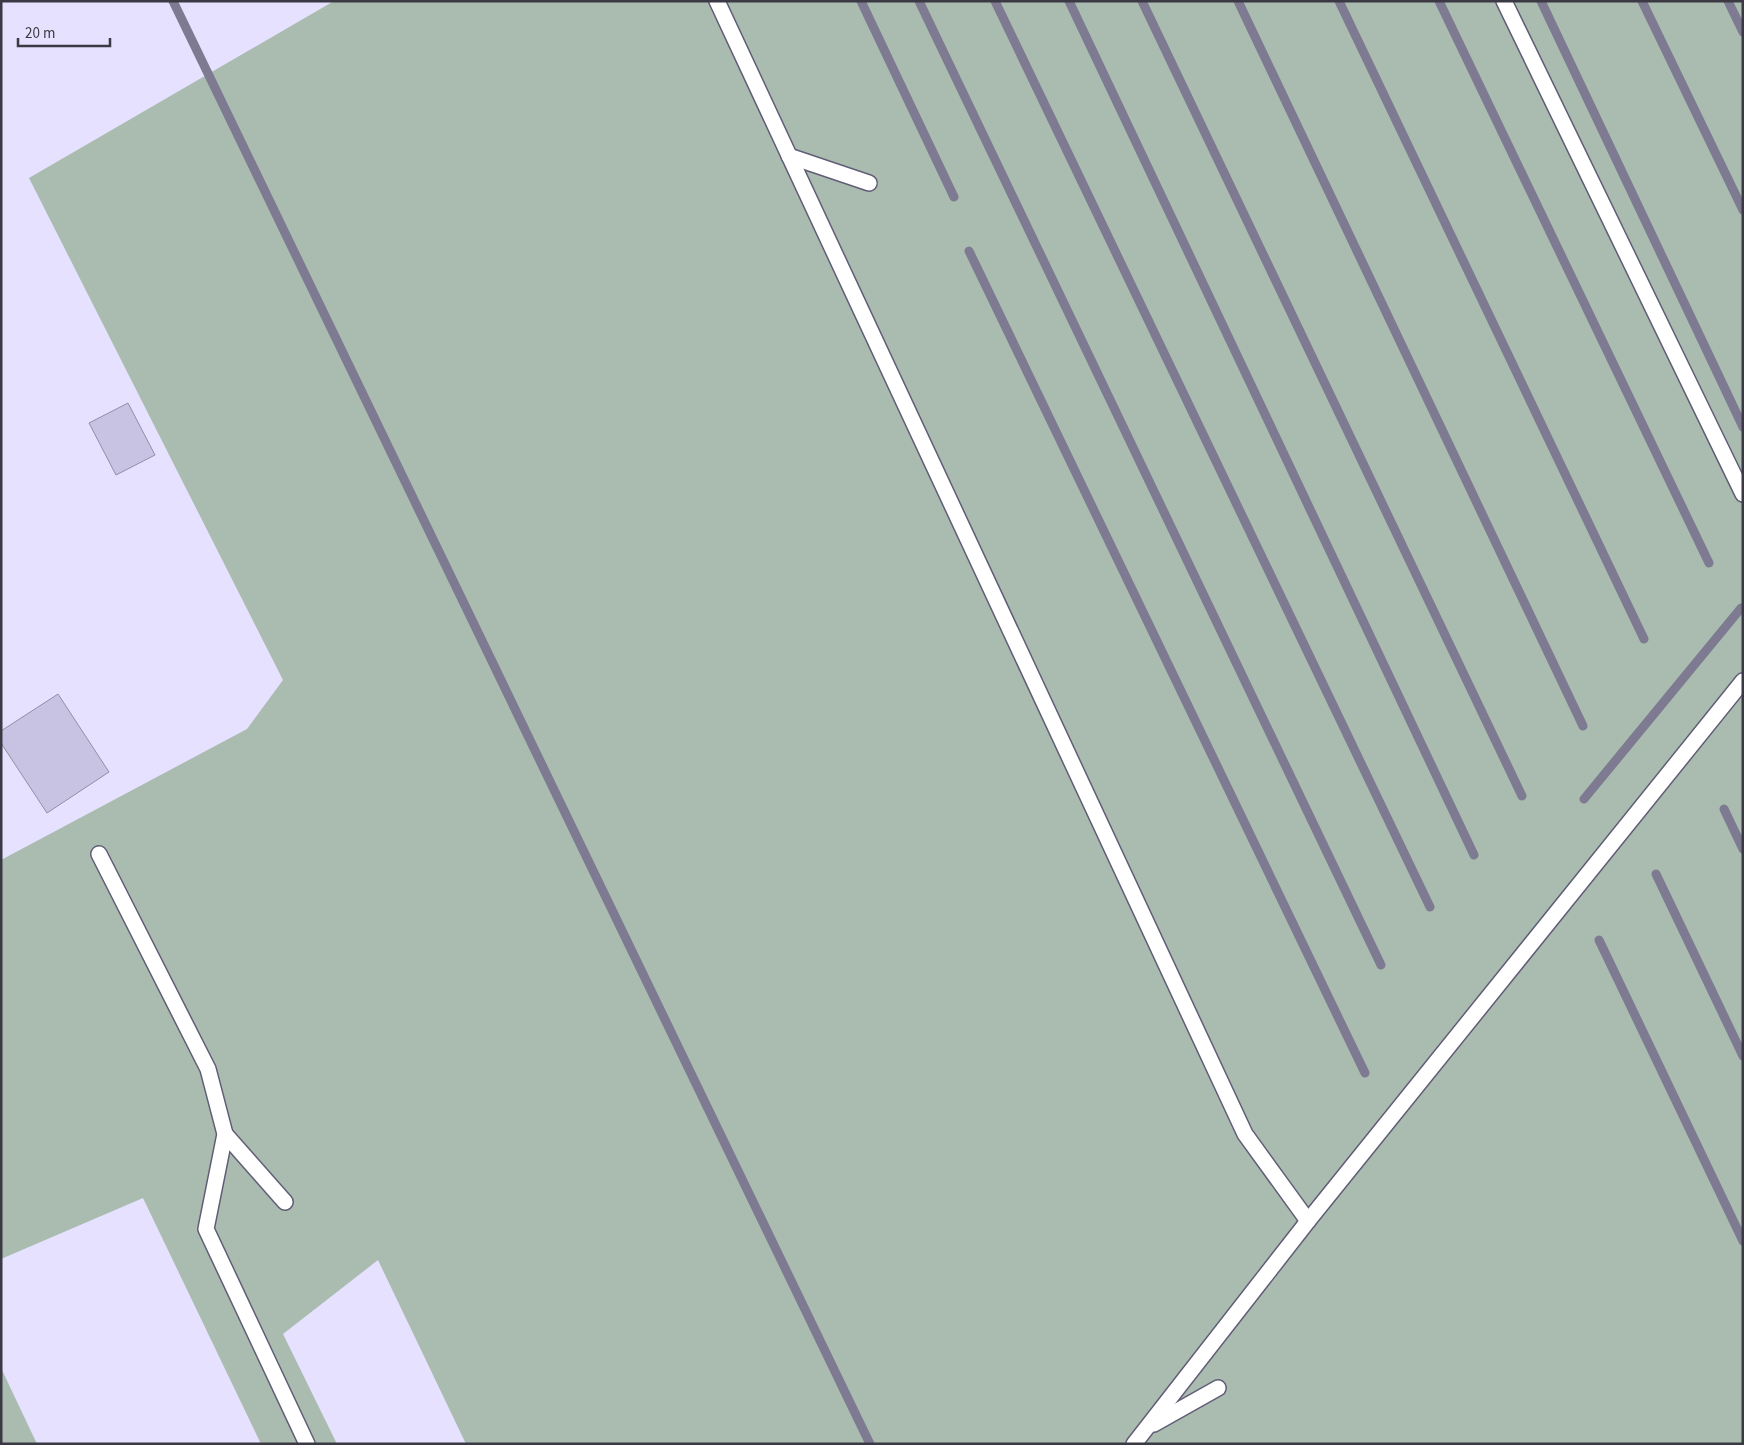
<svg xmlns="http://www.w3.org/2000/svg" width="1744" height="1445" viewBox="0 0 1744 1445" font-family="'Source Sans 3',sans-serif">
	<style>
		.green { fill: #a9bcaf }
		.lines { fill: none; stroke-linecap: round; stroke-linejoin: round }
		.stream { stroke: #7e7a92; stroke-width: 9 }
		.building { fill: #c8c3e2; stroke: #928da8 }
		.lane-casing { stroke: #615d76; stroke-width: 18 }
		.lane { stroke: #fff; stroke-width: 15 }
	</style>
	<rect width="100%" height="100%" fill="#e5e1fe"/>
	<g class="green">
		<path d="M334,1H1743V1444H466L378,1260L283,1334L337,1444H261L143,1198L1,1259V860L247,729L283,680L29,178Z"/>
		<path d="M1,1368L37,1444H1Z"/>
	</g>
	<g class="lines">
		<g class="stream">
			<path d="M173,1L870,1444"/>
			<path d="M861,1L954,197"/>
			<path d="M919,1L1381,965"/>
			<path d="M995,1L1430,907"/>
			<path d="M1069,1L1474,855"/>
			<path d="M1142,1L1522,796"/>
			<path d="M1238,1L1583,726"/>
			<path d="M1339,1L1644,639"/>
			<path d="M1439,1L1709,563"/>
			<path d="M1541,1L1743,427"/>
			<path d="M1642,1L1743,210"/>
			<path d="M1728,1L1743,32"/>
			<path d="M969,251L1365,1073"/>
			<path d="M1584,799L1741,608"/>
			<path d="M1724,809L1743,849"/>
			<path d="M1656,874L1743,1056"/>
			<path d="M1599,940L1743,1241"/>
		</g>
	</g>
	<g class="building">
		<path d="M128,403L155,455L116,475L89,423Z"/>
		<path d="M58,694L109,772L47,813L1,743V731Z"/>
	</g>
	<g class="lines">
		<defs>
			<g id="lane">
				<path d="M717,1L1245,1134L1308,1221"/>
				<path d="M1504,1L1743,494"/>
				<path d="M789,156L869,183"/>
				<path d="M99,854L208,1069L225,1134L206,1229L307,1444"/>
				<path d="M225,1134L285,1202"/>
				<path d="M1154,1424L1218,1388"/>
				<path d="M1134,1444L1308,1221L1743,681"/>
			</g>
		</defs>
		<use href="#lane" class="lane-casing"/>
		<use href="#lane" class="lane"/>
	</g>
	<rect width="1744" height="1445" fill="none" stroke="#3b3944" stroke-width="5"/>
	<path d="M18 38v8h92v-8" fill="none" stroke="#3b3944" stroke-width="2.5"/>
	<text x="25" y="38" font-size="15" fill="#3b3944" stroke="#e5e1fe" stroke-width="4" paint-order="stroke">20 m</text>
</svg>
